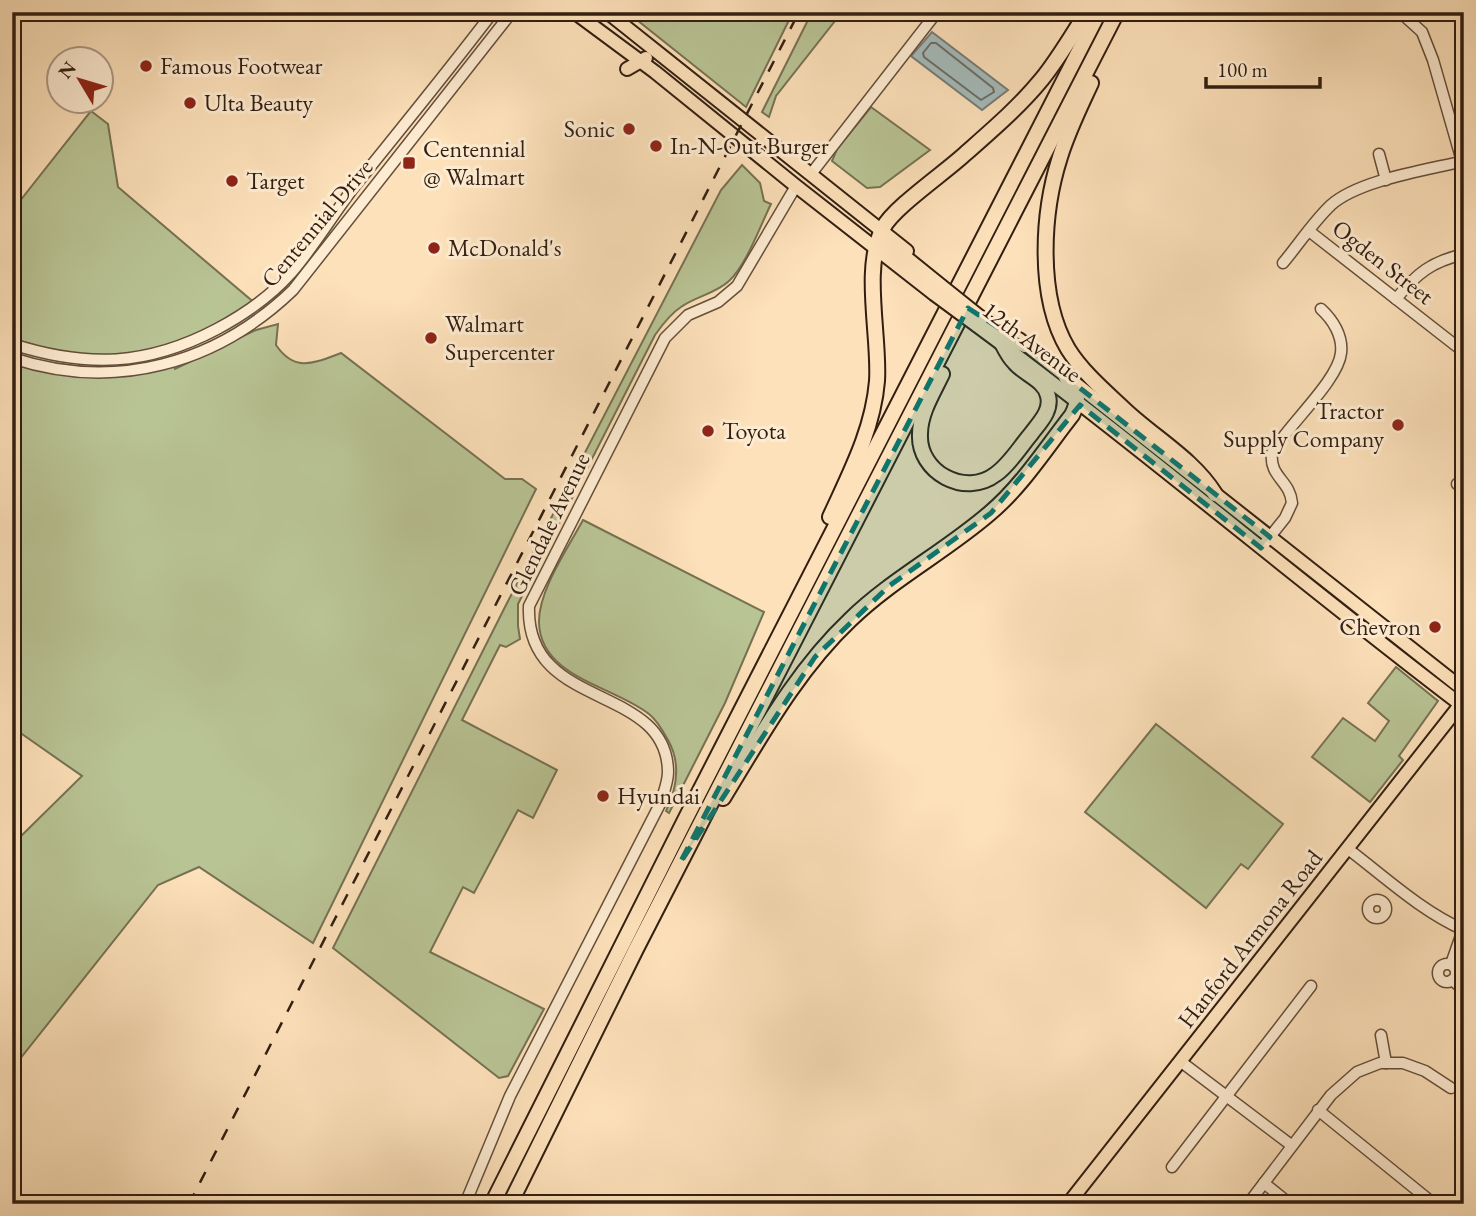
<svg xmlns="http://www.w3.org/2000/svg" width="1476" height="1216" viewBox="0 0 1476 1216" font-family="'EB Garamond',serif">
	<style>
		.green { fill: #b9c495; stroke: #767153; stroke-width: 2 }
		.water { fill: #a4bbbb; stroke: #767c77; stroke-width: 2 }
		.lines { fill: none; stroke-linecap: round; stroke-linejoin: round }
		.shore { stroke: #6b6c66; stroke-width: 2 }
		.minor-casing { stroke: #654f3b; stroke-width: 13 }
		.major-casing { stroke: #321e11; stroke-width: 16 }
		.highway-casing { stroke: #321e11; stroke-width: 18 }
		.minor { stroke: #feecd2; stroke-width: 10 }
		.major { stroke: #fde1ba; stroke-width: 12 }
		.highway { stroke: #fde1ba; stroke-width: 14 }
		.rail { stroke: #321e11; stroke-width: 2.5; stroke-dasharray: 12 12; stroke-linecap: butt }
		.major-bridge-casing { stroke: #321e11; stroke-width: 16; stroke-linecap: butt }
		.highway-bridge-casing { stroke: #321e11; stroke-width: 18; stroke-linecap: butt }
		.major-bridge { stroke: #fde1ba; stroke-width: 12 }
		.highway-bridge { stroke: #fde1ba; stroke-width: 14 }
		.marked { fill: #0f766e; fill-opacity: 0.2; stroke: #0f766e; stroke-width: 5; stroke-dasharray: 14 9; stroke-linejoin: round }
		.poi-dot { fill: #8f2418; stroke: #feecd2; stroke-width: 2.5 }
		.labels { text-anchor: middle; stroke-width: 6; stroke-linejoin: round; paint-order: stroke }
		.poi-label { font-size: 24px; fill: #321e11; stroke: #feecd2; text-anchor: start }
		.street-label { font-size: 24px; fill: #321e11; stroke: #feecd2 }
	</style>
	<rect width="100%" height="100%" fill="#fde1ba"/>
	<filter id="stains"><feTurbulence type="fractalNoise" baseFrequency=".00286" numOctaves="4"/><feColorMatrix values="0 0 0 0 .2 0 0 0 0 .09 0 0 0 0 .02 0 0 0 .5 -.17"/></filter>
	<radialGradient id="worn" r=".72"><stop offset=".6" stop-color="#630" stop-opacity="0"/><stop offset="1" stop-color="#630" stop-opacity=".3"/></radialGradient>
	<g class="green">
		<path d="M627,12H793L746,107Z"/>
		<path d="M812,12H842L776,96L769,117L762,112Z"/>
		<path d="M871,107L930,150L880,187L867,188L832,161L837,149Z"/>
		<path d="M91,111L108,124L118,187L257,305L196,340L101,360L12,344V211Z"/>
		<path d="M742,165L760,183L764,201L771,204C760,226 747,264 729,281C715,294 696,296 681,307C670,314 662,325 655,335L518,604V626L520,639L506,647L500,645L462,720L557,770L533,818L518,810L474,893L463,887L430,952L544,1009L508,1076L499,1078L333,948L506,605L721,190Z"/>
		<path d="M278,324L276,345C295,373 314,363 341,353L505,479H522L536,489L313,943L199,867L158,885L12,1069V845L82,776L12,727V358L68,371L172,363L175,369L256,330Z"/>
		<path d="M583,520L764,612L725,703L669,813L666,811C677,788 681,763 668,740C663,731 657,720 649,714C614,686 541,678 539,623C538,591 568,548 583,520Z"/>
		<path d="M1396,667L1438,701L1399,756L1403,760L1370,802L1312,757L1343,718L1375,741L1389,721L1368,703Z"/>
		<path d="M1156,724L1283,824L1248,869L1241,864L1206,908L1085,812Z"/>
	</g>
	<path class="water" d="M932,32L1008,90L982,110L911,56Z"/>
	<g class="lines">
		<path class="shore" d="M931,43H936L993,88L994,92L981,100L924,57L923,53Z"/>
		<defs>
			<g id="minor">
				<path d="M1400,12L1422,32L1433,60L1462,161"/>
				<path d="M1331,14L1332,12"/>
				<path d="M1379,154L1386,180"/>
				<path d="M811,174L937,12"/>
				<path d="M1309,231L1464,352"/>
				<path d="M1283,263C1299,244 1313,222 1331,205C1359,180 1427,170 1464,161"/>
				<path d="M1396,299C1417,273 1431,262 1464,254"/>
				<path d="M12,344C87,368 147,366 217,329C245,314 271,296 292,272C316,244 335,211 358,182C403,126 449,70 493,12"/>
				<path d="M12,358C115,392 216,364 293,290L512,12"/>
				<path d="M1457,484L1464,488"/>
				<path d="M1261,548L1285,518L1292,503C1290,480 1269,477 1272,453C1287,426 1338,381 1341,353C1343,336 1333,320 1321,309"/>
				<path d="M1348,849C1385,877 1421,911 1464,930"/>
				<circle cx="1377" cy="909" r="9"/>
				<circle cx="1447" cy="973" r="9"/>
				<path d="M1451,964L1463,930"/>
				<path d="M1452,980L1464,990"/>
				<path d="M1381,1035L1386,1063"/>
				<path d="M1180,1061L1291,1145"/>
				<path d="M1318,1110L1434,1204"/>
				<path d="M1172,1167L1311,986"/>
				<path d="M1264,1183L1290,1204"/>
				<path d="M465,1204L510,1096L660,804C663,794 668,783 668,772C667,682 525,712 529,606L665,338L688,315L718,302L737,286L796,186"/>
				<path d="M1248,1204L1331,1095L1357,1072L1380,1063H1403L1425,1071L1451,1088"/>
			</g>
			<g id="major">
				<path d="M574,12L655,72L796,186L934,294"/>
				<path d="M607,12L907,251"/>
				<path d="M627,69L646,58"/>
				<path d="M976,325C1141,447 1297,580 1460,704"/>
				<path d="M1019,339L1464,690"/>
				<path d="M1068,1204L1464,700"/>
			</g>
			<g id="highway">
				<path d="M1091,83C1080,107 1068,131 1060,157C1042,213 1037,297 1068,349C1083,373 1106,392 1126,411C1155,438 1194,460 1215,494"/>
				<path d="M877,248L885,245L893,248L940,286"/>
				<path d="M980,318L1006,337L1025,345"/>
				<path d="M942,374C933,393 920,413 920,434C918,472 965,498 996,474C1010,464 1020,447 1031,434C1039,423 1052,411 1048,396C1045,380 1024,374 1015,363C1010,358 1006,351 1003,345"/>
				<path d="M830,517C850,473 873,430 877,381C880,337 862,268 883,228C894,207 946,172 966,153C992,130 1020,106 1042,79C1059,58 1072,35 1087,12"/>
				<path d="M723,798C761,736 797,670 850,620C892,579 945,552 990,513C1022,486 1046,448 1072,415C1081,397 1077,392 1066,377"/>
				<path d="M492,1204L686,818L1099,12"/>
				<path d="M510,1204L636,949L1117,12"/>
			</g>
		</defs>
		<use href="#minor" class="minor-casing"/>
		<use href="#major" class="major-casing"/>
		<use href="#highway" class="highway-casing"/>
		<use href="#minor" class="minor"/>
		<use href="#major" class="major"/>
		<use href="#highway" class="highway"/>
		<path class="rail" d="M189,1204L799,12"/>
		<defs>
			<path id="major-bridge" d="M934,294L976,325"/>
			<path id="highway-bridge" d="M940,286L980,318"/>
		</defs>
		<use href="#major-bridge" class="major-bridge-casing"/>
		<use href="#highway-bridge" class="highway-bridge-casing"/>
		<use href="#major-bridge" class="major-bridge"/>
		<use href="#highway-bridge" class="highway-bridge"/>
	</g>
	<path class="marked" d="M968,308L1025,345L1270,537L1261,548L1080,405L991,513L889,586L815,657L680,863Z"/>
	<g class="poi-dot">
		<circle cx="146" cy="66" r="7"/>
		<circle cx="190" cy="103" r="7"/>
		<circle cx="629" cy="129" r="7"/>
		<circle cx="656" cy="146" r="7"/>
		<rect x="402" y="156" width="14" height="14" rx="3.5"/>
		<circle cx="232" cy="181" r="7"/>
		<circle cx="434" cy="248" r="7"/>
		<circle cx="431" cy="338" r="7"/>
		<circle cx="1398" cy="425" r="7"/>
		<circle cx="708" cy="431" r="7"/>
		<circle cx="1435" cy="627" r="7"/>
		<circle cx="603" cy="796" r="7"/>
	</g>
	<g class="labels">
		<g class="poi-label">
			<text x="160" y="74">Famous Footwear</text>
			<text x="204" y="111">Ulta Beauty</text>
			<text x="615" y="137" text-anchor="end">Sonic</text>
			<text x="670" y="154">In-N-Out Burger</text>
			<text x="423" y="157">Centennial<tspan x="423" dy="28">@ Walmart</tspan></text>
			<text x="246" y="189">Target</text>
			<text x="448" y="256">McDonald's</text>
			<text x="445" y="332">Walmart<tspan x="445" dy="28">Supercenter</tspan></text>
			<text x="1384" y="419" text-anchor="end">Tractor<tspan x="1384" dy="28">Supply Company</tspan></text>
			<text x="722" y="439">Toyota</text>
			<text x="1421" y="635" text-anchor="end">Chevron</text>
			<text x="617" y="804">Hyundai</text>
		</g>
		<g class="street-label">
			<text transform="translate(317 223) rotate(-50)" y="8">Centennial Drive</text>
			<text transform="translate(1383 262) rotate(38)" y="8">Ogden Street</text>
			<text transform="translate(1032 342) rotate(37)" y="8">12th Avenue</text>
			<text transform="translate(549 524) rotate(-64)" y="8">Glendale Avenue</text>
			<text transform="translate(1250 939) rotate(-52)" y="8">Hanford Armona Road</text>
		</g>
	</g>
	<rect width="1476" height="1216" fill="none" stroke="#fde1ba" stroke-width="42"/>
	<rect x="14" y="14" width="1448" height="1188" fill="none" stroke="#321e11" stroke-width="3.5"/>
	<rect x="21" y="21" width="1434" height="1174" fill="none" stroke="#321e11" stroke-width="2"/>
	<g transform="translate(80 80) rotate(308)"><circle r="33" fill="#feecd2" stroke="#ac9a85" stroke-width="2"/>
	<path d="M0-5L12 26L0 18L-12 26Z" fill="#8f2418"/>
	<text y="-10" font-size="19" font-weight="bold" text-anchor="middle" fill="#321e11">N</text>
	</g>
	<path d="M1206 77v10h114v-10" fill="none" stroke="#321e11" stroke-width="3.5"/>
	<text x="1217" y="77" font-size="21" fill="#321e11" stroke="#feecd2" stroke-width="5" paint-order="stroke">100 m</text>
	<rect width="100%" height="100%" filter="url(#stains)"/>
	<rect width="100%" height="100%" fill="url(#worn)"/>
</svg>
